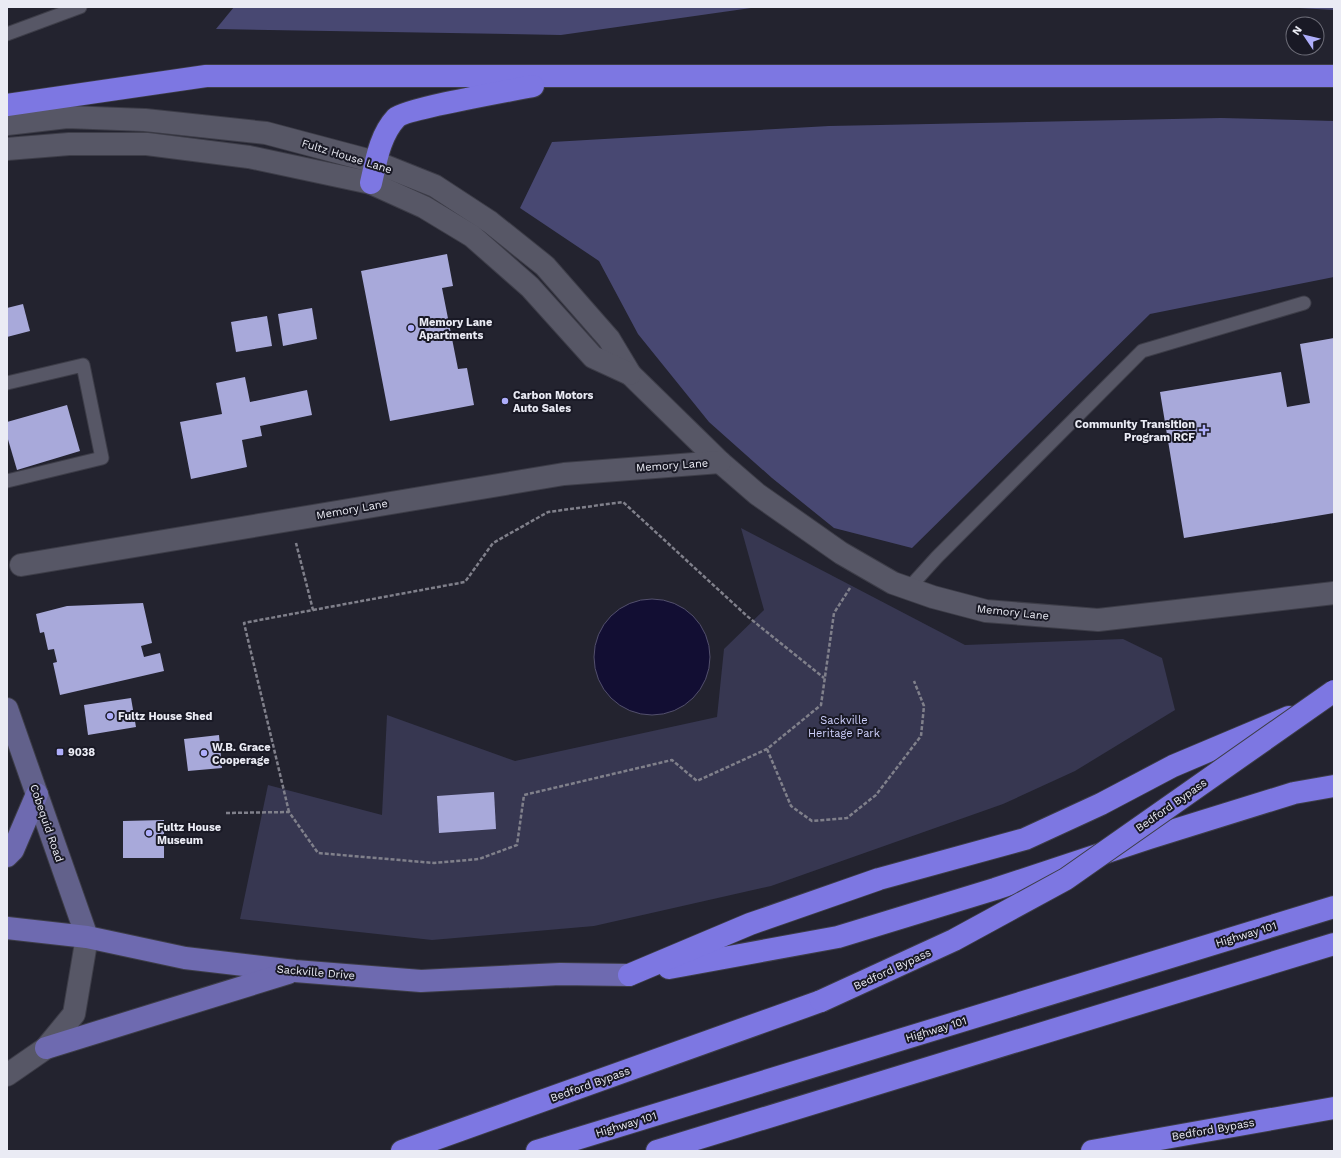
<svg xmlns="http://www.w3.org/2000/svg" width="1341" height="1158" viewBox="0 0 1341 1158" font-family="'Work Sans',sans-serif">
	<style>
		.green { fill: #373751 }
		.forest { fill: #484872 }
		.water { fill: #120e33; stroke: #53506d }
		.building { fill: #a8a9da }
		.lines { fill: none; stroke-linecap: round; stroke-linejoin: round }
		.service-casing { stroke: #3d3d48; stroke-width: 15 }
		.minor-casing { stroke: #3d3d48; stroke-width: 24 }
		.tertiary-casing { stroke: #3d3d48; stroke-width: 24 }
		.secondary-casing { stroke: #3d3d48; stroke-width: 24 }
		.primary-casing { stroke: #3d3d48; stroke-width: 24 }
		.motorway-casing { stroke: #3d3d48; stroke-width: 24 }
		.path { stroke: #80808b; stroke-width: 2.5; stroke-dasharray: 4 2; stroke-linecap: butt }
		.service { stroke: #575766; stroke-width: 13 }
		.minor { stroke: #575766; stroke-width: 22 }
		.tertiary { stroke: #575766; stroke-width: 22 }
		.secondary { stroke: #62618b; stroke-width: 22 }
		.primary { stroke: #6e6ab0; stroke-width: 22 }
		.motorway { stroke: #7d77e2; stroke-width: 22 }
		.motorway-bridge-casing { stroke: #3d3d48; stroke-width: 24; stroke-linecap: butt }
		.motorway-bridge { stroke: #7d77e2; stroke-width: 22 }
		.poi-dot { fill: #aeaefb; stroke: #191925; stroke-width: 1.5 }
		.labels { text-anchor: middle; stroke-width: 4; stroke-linejoin: round; paint-order: stroke }
		.street-label { font-size: 11px; fill: #eaebf4; stroke: #191925 }
		.poi-label { font-size: 11px; font-weight: bold; fill: #eaebf4; stroke: #191925; text-anchor: start }
		.park-label { font-size: 11px; fill: #ced0fc; stroke: #191925 }
	</style>
	<rect width="100%" height="100%" fill="#23232f"/>
	<path class="green" d="M741,528L965,645L1123,639L1162,658L1175,710L1075,771L1003,804L771,886L594,926L432,940L240,919L268,785L382,815L387,715L515,761L717,717L724,649L764,610Z"/>
	<g class="forest">
		<path d="M234,7H758L561,35L216,29Z"/>
		<path d="M1282,7H1334V10Z"/>
		<path d="M1221,118L1334,121V277L1150,314L912,548L834,528L772,478L709,422L638,334L599,261L520,208L552,142L829,126Z"/>
	</g>
	<circle class="water" cx="652" cy="657" r="58"/>
	<g class="building">
		<path d="M447,254L453,286L442,288L458,369L467,368L474,405L390,421L361,271Z"/>
		<path d="M23,304L30,331L7,337V308Z"/>
		<path d="M312,308L317,339L283,346L278,314Z"/>
		<path d="M267,316L272,346L236,352L231,322Z"/>
		<path d="M1334,338V513L1184,538L1160,392L1281,372L1287,407L1310,403L1300,344Z"/>
		<path d="M245,377L250,402L307,390L312,415L260,426L262,436L242,440L247,467L191,479L180,422L222,414L216,383Z"/>
		<path d="M67,405L80,451L17,470L7,436V422Z"/>
		<path d="M143,603L152,643L141,646L144,657L160,653L164,671L60,695L53,663L57,662L54,649L48,650L44,632L40,633L36,614L67,606Z"/>
		<path d="M131,698L136,727L88,735L84,705Z"/>
		<path d="M219,735L222,768L188,771L184,739Z"/>
		<path d="M494,792L496,829L439,833L437,796Z"/>
		<path d="M164,820V858H123V821Z"/>
	</g>
	<g class="lines">
		<defs>
			<g id="service">
				<path d="M7,34L80,7"/>
				<path d="M7,383L83,365L102,458L7,481"/>
				<path d="M908,589L937,557L1142,351L1304,303"/>
			</g>
			<g id="minor">
				<path d="M7,124L67,117L145,120L266,133L375,162L435,186L490,222L545,266L609,339L630,374L720,462L757,494L841,553L893,583L933,597L986,611L1098,620L1334,593"/>
				<path d="M7,149L69,144H147L249,157L371,183L424,207L472,236L530,287L593,357L630,374"/>
				<path d="M21,565L564,474L720,462"/>
			</g>
			<path id="tertiary" d="M7,1075L46,1048L74,1014L87,937"/>
			<path id="secondary" d="M7,709L87,937"/>
			<g id="primary">
				<path d="M7,856L13,850L37,794"/>
				<path d="M7,928L87,937L185,958L295,971L421,981L560,974L629,975"/>
				<path d="M46,1048L288,973"/>
			</g>
			<g id="motorway">
				<path d="M7,105L206,76H1334"/>
				<path d="M371,183C376,161 380,135 396,118C405,109 513,90 533,86"/>
				<path d="M669,968L838,937L995,889L1149,838L1294,793L1334,786"/>
				<path d="M629,975L750,924L879,879L1025,839L1101,804L1173,766L1289,717"/>
				<path d="M402,1151L821,1001"/>
				<path d="M537,1151L1334,907"/>
				<path d="M657,1151L1334,944"/>
				<path d="M1092,1151L1334,1108"/>
			</g>
		</defs>
		<use href="#service" class="service-casing"/>
		<use href="#minor" class="minor-casing"/>
		<use href="#tertiary" class="tertiary-casing"/>
		<use href="#secondary" class="secondary-casing"/>
		<use href="#primary" class="primary-casing"/>
		<use href="#motorway" class="motorway-casing"/>
		<g class="path">
			<path d="M313,610L465,582L493,543L548,512L623,502L747,616L824,678"/>
			<path d="M767,749L791,806L812,821L847,818L876,795L921,736L924,706L914,681"/>
			<path d="M289,812L244,623L313,610L296,543"/>
			<path d="M226,813L289,812L318,853L434,863L479,859L517,845L524,795L672,760L697,781L767,749L821,705L834,613L850,588"/>
		</g>
		<use href="#service" class="service"/>
		<use href="#minor" class="minor"/>
		<use href="#tertiary" class="tertiary"/>
		<use href="#secondary" class="secondary"/>
		<use href="#primary" class="primary"/>
		<use href="#motorway" class="motorway"/>
		<defs>
			<path id="motorway-bridge" d="M821,1001L954,940L1066,879L1334,691"/>
		</defs>
		<use href="#motorway-bridge" class="motorway-bridge-casing"/>
		<use href="#motorway-bridge" class="motorway-bridge"/>
	</g>
	<g class="poi-dot">
		<circle cx="411" cy="328" r="4"/>
		<circle cx="505" cy="401" r="4"/>
		<path d="M1202 424h4v4h4v4h-4v4h-4v-4h-4v-4h4z"/>
		<circle cx="110" cy="716" r="4"/>
		<rect x="56" y="748" width="8" height="8" rx="2"/>
		<circle cx="204" cy="753" r="4"/>
		<circle cx="149" cy="833" r="4"/>
	</g>
	<g class="labels">
		<g class="street-label">
			<text transform="translate(347 156) rotate(17)" y="4">Fultz House Lane</text>
			<text transform="translate(672 465) rotate(-4)" y="4">Memory Lane</text>
			<text transform="translate(352 509) rotate(-10)" y="4">Memory Lane</text>
			<text transform="translate(1013 612) rotate(6)" y="4">Memory Lane</text>
			<text transform="translate(1171 805) rotate(-35)" y="4">Bedford Bypass</text>
			<text transform="translate(47 823) rotate(71)" y="4">Cobequid Road</text>
			<text transform="translate(1246 934) rotate(-17)" y="4">Highway 101</text>
			<text transform="translate(892 969) rotate(-25)" y="4">Bedford Bypass</text>
			<text transform="translate(316 972) rotate(5)" y="4">Sackville Drive</text>
			<text transform="translate(936 1029) rotate(-17)" y="4">Highway 101</text>
			<text transform="translate(590 1084) rotate(-20)" y="4">Bedford Bypass</text>
			<text transform="translate(626 1124) rotate(-17)" y="4">Highway 101</text>
			<text transform="translate(1213 1129) rotate(-10)" y="4">Bedford Bypass</text>
		</g>
		<g class="poi-label">
			<text x="419" y="326">Memory Lane<tspan x="419" dy="13">Apartments</tspan></text>
			<text x="513" y="399">Carbon Motors<tspan x="513" dy="13">Auto Sales</tspan></text>
			<text x="1195" y="428" text-anchor="end">Community Transition<tspan x="1195" dy="13">Program RCF</tspan></text>
			<text x="118" y="720">Fultz House Shed</text>
			<text x="212" y="751">W.B. Grace<tspan x="212" dy="13">Cooperage</tspan></text>
			<text x="68" y="756">9038</text>
			<text x="157" y="831">Fultz House<tspan x="157" dy="13">Museum</tspan></text>
		</g>
		<g class="park-label">
			<text x="844" y="724">Sackville<tspan x="844" dy="13">Heritage Park</tspan></text>
		</g>
	</g>
	<rect width="1341" height="1158" fill="none" stroke="#eaebf4" stroke-width="16"/>
	<g transform="translate(1305 36) rotate(305)"><circle r="19" fill="#191925" stroke="#6d6d78"/>
	<path d="M0-3L7 15L0 10L-7 15Z" fill="#aeaefb"/>
	<text y="-6" font-size="11" font-weight="bold" text-anchor="middle" fill="#eaebf4">N</text>
	</g>
</svg>
